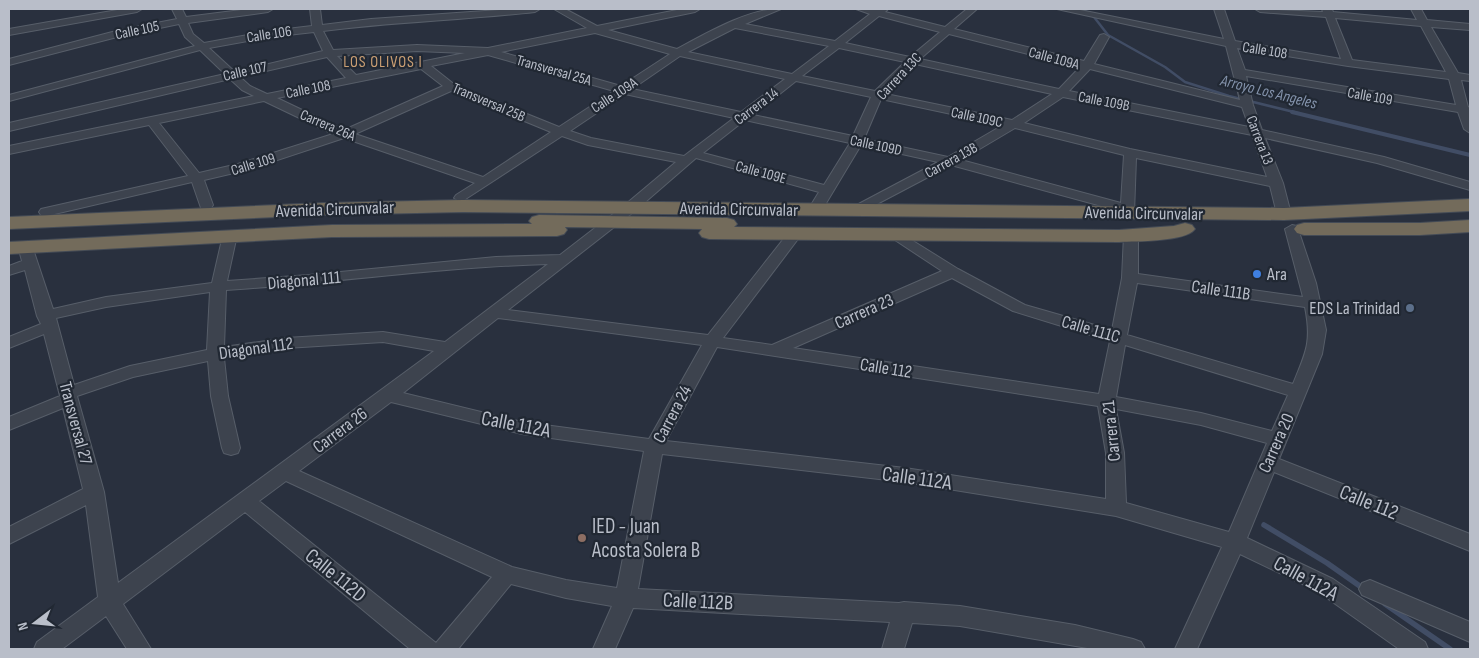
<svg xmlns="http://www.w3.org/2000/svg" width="1479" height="658" viewBox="0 0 1479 658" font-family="'Sofia Sans Condensed',sans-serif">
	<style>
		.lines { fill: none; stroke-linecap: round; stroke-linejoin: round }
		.stream-far2 { stroke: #414d65; stroke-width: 2.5 }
		.stream-far1 { stroke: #414d65; stroke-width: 4 }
		.stream { stroke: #414d65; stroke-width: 5.5 }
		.minor-casing { stroke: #575e69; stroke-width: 2 }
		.highway-casing { stroke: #444b56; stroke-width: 2 }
		.minor { fill: #3d434e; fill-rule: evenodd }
		.highway { fill: #736b5b; fill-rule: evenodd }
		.shop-dot { fill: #3f7fe0; stroke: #212833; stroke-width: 2 }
		.service-dot { fill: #5c6f8a; stroke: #212833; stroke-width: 2 }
		.education-dot { fill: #8d6e63; stroke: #212833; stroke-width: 2 }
		.labels { text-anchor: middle; stroke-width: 4.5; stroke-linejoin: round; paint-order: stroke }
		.far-street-label { font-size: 15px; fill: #b9bec9; stroke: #212833 }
		.far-neighbourhood-label { font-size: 16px; letter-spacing: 1px; fill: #c99e73; stroke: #212833 }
		.far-water-label { font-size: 16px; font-style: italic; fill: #8493ac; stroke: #212833 }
		.street-label { font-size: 18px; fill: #b9bec9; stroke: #212833 }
		.poi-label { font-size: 18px; fill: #b9bec9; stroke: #212833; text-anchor: start }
		.near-street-label { font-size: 21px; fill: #b9bec9; stroke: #212833 }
		.near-poi-label { font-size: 21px; fill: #b9bec9; stroke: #212833; text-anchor: start }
	</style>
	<rect width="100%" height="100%" fill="#29303e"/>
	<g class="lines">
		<path class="stream-far2" d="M1083,9L1094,17L1108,35L1165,67L1185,82L1229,96L1298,113"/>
		<path class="stream-far1" d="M1292,112L1470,155"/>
		<g class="stream">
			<path d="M1264,525L1327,563L1364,589"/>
			<path d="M1385,604L1450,649"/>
		</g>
		<defs>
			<g id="minor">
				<path d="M123,9H142L137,12L9,35V29Z"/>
				<path d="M172,9H182L186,17L249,9H273L268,12L188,23L193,34L204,43L270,31L312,26L310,9H320L322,25L371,19L513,9H540L535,12C465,20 394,22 323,31L333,50L417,45L488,48L587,28L554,9H565L597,26L682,9H700L695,12L608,30L677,49C703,35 751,7 781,9L745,24L835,41L870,14L856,9H888L885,12L945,27L967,9H977L954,29L1084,61L1100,35L1104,34L1109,37L1094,64L1240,100L1226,46L1057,9H1075L1224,39L1214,9H1224L1235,41L1341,59L1326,17L1260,12L1255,9L1323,12L1322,9H1332L1333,12L1417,20L1411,9H1421L1427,20L1470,24V30L1431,27L1458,73L1470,75V81L1461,80L1468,107L1470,108V133L1464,129L1458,112L1246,76L1253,105L1262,130L1384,157L1470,182V190L1377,163L1265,138L1283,183L1291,214L1289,217L1284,218L1277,214L1270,186L1136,158L1134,213L1127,217L1122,216L1120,211L951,165L858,214L851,210L853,207L938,162L861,145L822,210L815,214L808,210L819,192L696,158L636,210L508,310L708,335L789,232L794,231L801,235L723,338L772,345L942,271L892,238L890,235L897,231L958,269L1025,305L1112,330L1122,278L1124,235L1126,232H1136L1138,235V274L1303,297L1285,229L1292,225L1297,226L1316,283L1326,330L1322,354L1279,459L1470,534V551L1274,472L1247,538L1333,579L1425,642L1428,649H1399L1317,591L1240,554L1197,649H1175L1222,547L1116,516L905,482L662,454L638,589L899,603L904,602L960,606L1075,625L1133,639L1141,642L1145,649H1093L960,626L912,623L904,649H882L890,622L633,608L615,649H593L612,606L566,598L511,584L458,649H410L245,512L123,604L151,649H127L106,616L62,649H34L37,642L98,597L86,505L9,544V527L83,489L63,408L9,430V417L60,396L44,334L9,348V337L41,324L37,316L25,270L9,275V266L22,261L18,246L20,243H30L32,246L53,309L106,297L212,283L223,235L230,231L237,235L227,281L309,275L496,257L560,255L626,204L676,162L588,145L562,136L461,202L454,198L456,195L475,183L344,138L247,170L204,180L213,205L211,208H201L192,182L46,216L41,215L39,212L41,209L188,176L149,125L9,154V146L254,96L242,90L230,79L9,131V123L225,74L200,50L9,101V95L195,46L185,37L179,24L121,36L9,65V59L120,30L177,19ZM879,16L940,32L910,57L845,43ZM1335,18L1421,26L1446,72L1352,60ZM735,28L829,46L792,74L688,52ZM314,32L323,51L235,72L209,48L270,37ZM595,33L670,54L621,86L501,52ZM949,34L1080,67L1059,89L920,59ZM839,48L905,62L875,91L802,76ZM1237,48L1348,66L1449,79L1456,105L1245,70ZM417,51L465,53L356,75L337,56ZM488,55L614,91L559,127L455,85L431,66ZM680,56L785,79L741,112L632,89ZM327,57L346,78L267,94L250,86L240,77ZM915,64L1052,94L1012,120L886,94ZM421,69L443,86L344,130L277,98ZM1090,69L1242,107L1249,127L1069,91ZM796,81L871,97L853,136L753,115ZM451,91L551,132L483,177L355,134ZM625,94L734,118L684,156L591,138L570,131ZM1063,97L1252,135L1267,177L1130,149L1024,123ZM881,99L1003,125L948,157L864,139ZM264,101L333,134L238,164L199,173L159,123ZM745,120L850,143L824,185L703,153ZM1015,128L1124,155L1121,203L961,160ZM548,264L445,342L383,332L286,338L224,347L226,290C333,283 440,267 548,264ZM952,278L1013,311L1110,341L1099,394L793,348ZM1137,283L1305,307C1312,342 1306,352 1293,384L1127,335ZM210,292L207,350L130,366L74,385L56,318L106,307ZM498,318L702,345L649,439L522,422L403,393ZM383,342L434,351L118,583L104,492L77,396L133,377L208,361L211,396L222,448L224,453L231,455L238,453L240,448L228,396L224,358L286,348ZM1125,345L1288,395L1272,431L1201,413L1116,397ZM717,347L1098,406L1106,453V499L905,468L666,441ZM391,402L522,434L644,451L617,588L566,580L512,567L299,471ZM1116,409L1201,425L1267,443L1229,532L1126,503L1124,453ZM286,481L492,577L436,643L259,501Z"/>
				<path d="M1370,580L1470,622V642L1362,595L1359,589L1362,583Z"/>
			</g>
			<g id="highway">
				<path d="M1470,199V211L1284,220L463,212L323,215L9,229V217L323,203L463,200L1284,208Z"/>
				<path d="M539,215L727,218L734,220L737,224L734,227L1119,230L1174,226L1185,223L1192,225L1195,229C1186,242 1136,241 1119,242L709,239L702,237L699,233L702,229L565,227L567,230L564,234L557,236L332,237L9,254V242L332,225L532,224L529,221L532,217Z"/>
				<path d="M1470,220V232L1420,235H1304L1297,233L1294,229L1297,225L1304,223H1420Z"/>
			</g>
		</defs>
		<use href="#minor" class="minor-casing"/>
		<use href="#highway" class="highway-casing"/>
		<use href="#minor" class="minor"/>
		<use href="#highway" class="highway"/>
	</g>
	<circle class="shop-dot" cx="1257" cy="274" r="5"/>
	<circle class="service-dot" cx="1410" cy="308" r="5"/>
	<circle class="education-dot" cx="582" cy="538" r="5"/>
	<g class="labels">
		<g class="far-street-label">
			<text transform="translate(137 30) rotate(-12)" y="5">Calle 105</text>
			<text transform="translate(269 34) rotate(-9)" y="5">Calle 106</text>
			<text transform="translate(1265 50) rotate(9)" y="5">Calle 108</text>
			<text transform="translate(1054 58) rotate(15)" y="5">Calle 109A</text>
			<text transform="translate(554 70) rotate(16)" y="5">Transversal 25A</text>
			<text transform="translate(245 71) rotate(-13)" y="5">Calle 107</text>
			<text transform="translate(899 76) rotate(-47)" y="5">Carrera 13C</text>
			<text transform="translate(308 89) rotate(-11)" y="5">Calle 108</text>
			<text transform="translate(614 95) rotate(-33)" y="5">Calle 109A</text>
			<text transform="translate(1370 96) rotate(10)" y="5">Calle 109</text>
			<text transform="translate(1104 101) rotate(11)" y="5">Calle 109B</text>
			<text transform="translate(489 102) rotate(23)" y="5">Transversal 25B</text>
			<text transform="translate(756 106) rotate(-37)" y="5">Carrera 14</text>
			<text transform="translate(977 117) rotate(12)" y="5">Calle 109C</text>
			<text transform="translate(328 125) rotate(23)" y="5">Carrera 26A</text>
			<text transform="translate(1260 140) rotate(69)" y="5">Carrera 13</text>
			<text transform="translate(876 145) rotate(12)" y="5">Calle 109D</text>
			<text transform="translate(951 160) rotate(-29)" y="5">Carrera 13B</text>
			<text transform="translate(253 164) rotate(-17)" y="5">Calle 109</text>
			<text transform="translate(761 172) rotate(15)" y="5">Calle 109E</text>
		</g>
		<g class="far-neighbourhood-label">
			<text x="383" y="67">LOS OLIVOS I</text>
		</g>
		<g class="far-water-label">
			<text transform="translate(1269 91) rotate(14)" y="6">Arroyo Los Angeles</text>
		</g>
		<g class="street-label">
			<text transform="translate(335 209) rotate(-2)" y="6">Avenida Circunvalar</text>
			<text transform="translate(739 209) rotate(1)" y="6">Avenida Circunvalar</text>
			<text transform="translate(1144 213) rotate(1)" y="6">Avenida Circunvalar</text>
			<text transform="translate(304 280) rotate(-5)" y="6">Diagonal 111</text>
			<text transform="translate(1221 290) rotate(8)" y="6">Calle 111B</text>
			<text transform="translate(864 311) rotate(-24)" y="6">Carrera 23</text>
			<text transform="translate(1091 329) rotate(16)" y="6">Calle 111C</text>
			<text transform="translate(256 348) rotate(-8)" y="6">Diagonal 112</text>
			<text transform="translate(886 368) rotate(9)" y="6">Calle 112</text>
			<text transform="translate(672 414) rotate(-62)" y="6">Carrera 24</text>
			<text transform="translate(76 423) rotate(75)" y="6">Transversal 27</text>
			<text transform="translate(340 430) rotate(-37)" y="6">Carrera 26</text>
			<text transform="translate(1111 431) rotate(-96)" y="6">Carrera 21</text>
			<text transform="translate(1276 443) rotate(-66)" y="6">Carrera 20</text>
		</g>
		<g class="poi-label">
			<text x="1267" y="280">Ara</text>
			<text x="1400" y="314" text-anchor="end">EDS La Trinidad</text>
		</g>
		<g class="near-street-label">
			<text transform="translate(516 424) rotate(11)" y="7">Calle 112A</text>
			<text transform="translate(917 478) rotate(8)" y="7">Calle 112A</text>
			<text transform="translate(1369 502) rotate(22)" y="7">Calle 112</text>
			<text transform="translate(336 575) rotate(39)" y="7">Calle 112D</text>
			<text transform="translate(1306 578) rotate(29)" y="7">Calle 112A</text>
			<text transform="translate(698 601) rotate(3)" y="7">Calle 112B</text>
		</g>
		<g class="near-poi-label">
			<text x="592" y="533">IED - Juan<tspan x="592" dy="24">Acosta Solera B</tspan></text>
		</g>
	</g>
	<rect width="1479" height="658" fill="none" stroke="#b9bec9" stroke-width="20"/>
	<g transform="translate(35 623) rotate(254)" stroke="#212833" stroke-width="4" paint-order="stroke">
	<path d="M0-4L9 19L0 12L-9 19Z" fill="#b9bec9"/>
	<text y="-8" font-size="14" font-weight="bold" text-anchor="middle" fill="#b9bec9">N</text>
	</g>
</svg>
